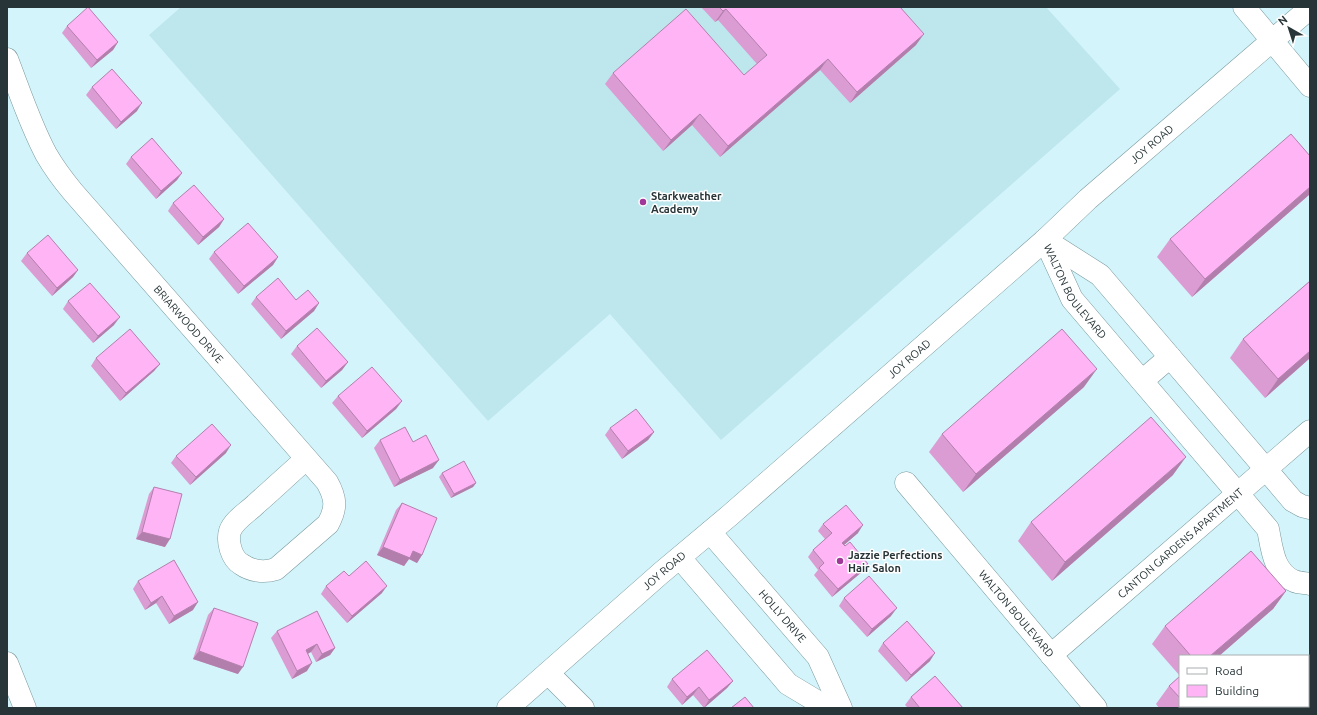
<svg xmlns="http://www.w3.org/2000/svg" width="1317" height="715" viewBox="0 0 1317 715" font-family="Ubuntu,sans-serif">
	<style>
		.built { fill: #bde7ed }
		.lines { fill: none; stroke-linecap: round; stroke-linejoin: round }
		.street-casing { stroke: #7a999e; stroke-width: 23 }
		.secondary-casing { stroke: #7a999e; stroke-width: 23 }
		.highway-casing { stroke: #7a999e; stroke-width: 23 }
		.street { stroke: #fff; stroke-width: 22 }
		.secondary { stroke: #fff; stroke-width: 22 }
		.highway { stroke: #fff; stroke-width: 22 }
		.wall { fill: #db9cd3 }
		.shaded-wall { fill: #b27fac }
		.building { fill: #ffb5f5; stroke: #b27fac }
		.poi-dot { fill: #a13798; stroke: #fff; stroke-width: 1.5 }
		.labels { text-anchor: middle; stroke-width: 3; stroke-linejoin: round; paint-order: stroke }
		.street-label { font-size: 11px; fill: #283538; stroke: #fff }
		.poi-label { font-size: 11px; font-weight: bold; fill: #283538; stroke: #fff; text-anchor: start }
	</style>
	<rect width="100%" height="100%" fill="#d3f4fa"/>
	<path class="built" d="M181,7H1046L1120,89L721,440L610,314L488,421L149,35Z"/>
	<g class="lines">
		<defs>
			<g id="street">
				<path d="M1244,7L1310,86"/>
				<path id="s1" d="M7,59C19,90 30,124 46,154C54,168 63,180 73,192L327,482C336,498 337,508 328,524L276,569C264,573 251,571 241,564C231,558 227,541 230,531C234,520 248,512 256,504C273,489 289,474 306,459"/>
				<path id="s2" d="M1045,240L1072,299L1268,529C1272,548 1273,572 1294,581C1299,583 1305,583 1310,584"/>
				<path d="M1045,240L1100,275L1293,501L1302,506L1310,508"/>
				<path d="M1142,381L1170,357"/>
				<path id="s3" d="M906,483L1096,708"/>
				<path id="s4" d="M710,532L818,657L841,708"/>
				<path d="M680,558L788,684L828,708"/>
				<path id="s5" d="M1051,655L1310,431"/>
				<path d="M548,673L583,708"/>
			</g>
			<g id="secondary">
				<path id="s6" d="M508,708L661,573L729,516L1045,240L1088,199L1310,8"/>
			</g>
			<path id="highway" d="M7,663L25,708"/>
		</defs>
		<use href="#street" class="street-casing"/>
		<use href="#secondary" class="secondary-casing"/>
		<use href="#highway" class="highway-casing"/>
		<use href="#street" class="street"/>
		<use href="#secondary" class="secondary"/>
		<use href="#highway" class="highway"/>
	</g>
	<g class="wall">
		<path d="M701,7H900L916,45L850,103L820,70L720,157L692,125L663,151L605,84L613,73L744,75L757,64L718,20L715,22Z"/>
		<path d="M67,26L118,42L113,50L91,68L62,33Z"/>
		<path d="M92,87L137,111L116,129L86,95Z"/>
		<path d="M1310,156V194L1192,297L1157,257L1170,239Z"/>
		<path d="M131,157L182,173L177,180L156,199L126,164Z"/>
		<path d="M173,203L224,219L219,227L198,245L168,211Z"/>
		<path d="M214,252L278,257L273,265L238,294L209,259Z"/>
		<path d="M27,253L78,270L73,277L52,296L21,261Z"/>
		<path d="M1310,281V358L1265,398L1230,358L1243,339Z"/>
		<path d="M256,297L296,300L319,303L314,311L281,339L251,304Z"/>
		<path d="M68,301L114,325L93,343L63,309Z"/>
		<path d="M297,346L348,362L342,370L321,388L291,354Z"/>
		<path d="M96,358L160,364L154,371L120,401L91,366Z"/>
		<path d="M1084,387L963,492L929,452L942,434Z"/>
		<path d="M338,396L402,401L396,409L362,438L332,403Z"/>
		<path d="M610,428L654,432L648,440L622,459L605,435Z"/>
		<path d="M380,440L413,442L433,468L394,487L374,448Z"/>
		<path d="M226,453L190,485L171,463L176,456Z"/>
		<path d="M442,473L476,483L473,487L451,498L439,477Z"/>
		<path d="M1173,475L1052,581L1018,541L1031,522Z"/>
		<path d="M154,487L165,547L136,539L149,494Z"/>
		<path d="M402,503L422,555L417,563L409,559L404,566L377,555L396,510Z"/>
		<path d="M823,524L858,533L844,545L863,571L832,597L814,575L818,570L808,557L813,550L825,539L818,531Z"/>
		<path d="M349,576L382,593L347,623L321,594L326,586Z"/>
		<path d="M138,581L193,610L169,624L156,603L145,610L133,589Z"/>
		<path d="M1286,591L1273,609L1219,656H1180V706H1254L1255,708H1159L1156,704L1169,686L1180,676L1152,644L1165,626Z"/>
		<path d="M844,598L891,616L867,637L839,606Z"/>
		<path d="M214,608L238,674L193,659L208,615Z"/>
		<path d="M277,631L335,648L330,655L316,662L311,652L308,654L307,671L292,679L271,638Z"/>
		<path d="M883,643L930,661L906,682L878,651Z"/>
		<path d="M672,679L733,681L727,688L704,708L693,695L682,705L667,687Z"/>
		<path d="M911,697L963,708H908L905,705Z"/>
	</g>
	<g class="shaded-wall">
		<path d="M726,9L718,20L715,22L723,11Z"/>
		<path d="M924,34L916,45L850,103L857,92Z"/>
		<path d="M118,42L113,50L91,68L97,60Z"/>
		<path d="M828,59L820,70L720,157L728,146Z"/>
		<path d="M142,103L137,111L116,129L121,122Z"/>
		<path d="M700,114L692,125L663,151L671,140Z"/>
		<path d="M182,173L177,180L156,199L161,191Z"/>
		<path d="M1310,187V194L1192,297L1205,279Z"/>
		<path d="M224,219L219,227L198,245L203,237Z"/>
		<path d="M278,257L273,265L238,294L244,286Z"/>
		<path d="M78,270L73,277L52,296L57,288Z"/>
		<path d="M319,303L314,311L281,339L286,331Z"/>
		<path d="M120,317L114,325L93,343L98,336Z"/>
		<path d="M1310,351V358L1265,398L1278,379Z"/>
		<path d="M348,362L342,370L321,388L326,381Z"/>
		<path d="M160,364L154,371L120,401L126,393Z"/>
		<path d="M1097,369L1084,387L963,492L976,474Z"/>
		<path d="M402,401L396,409L362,438L367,431Z"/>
		<path d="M654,432L648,440L622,459L628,451Z"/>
		<path d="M231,445L226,453L190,485L196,477Z"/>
		<path d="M1186,457L1173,475L1052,581L1065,562Z"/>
		<path d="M439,460L433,468L394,487L400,480Z"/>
		<path d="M476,483L473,487L451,498L454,494Z"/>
		<path d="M863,525L858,533L837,551L842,543Z"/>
		<path d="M142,532L170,539L165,547L136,539Z"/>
		<path d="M383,547L413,551L422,555L417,563L409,559L404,566L377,555Z"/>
		<path d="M868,564L863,571L832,597L838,589Z"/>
		<path d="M387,586L382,593L347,623L352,616Z"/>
		<path d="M1286,591L1273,609L1219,656H1210Z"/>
		<path d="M162,596L156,603L145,610L151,603Z"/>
		<path d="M198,602L193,610L169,624L174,616Z"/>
		<path d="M897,608L891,616L867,637L872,629Z"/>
		<path d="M317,644L311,652L300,657L306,650Z"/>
		<path d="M335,648L330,655L316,662L322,654Z"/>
		<path d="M199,651L243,667L238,674L193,659Z"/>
		<path d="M935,653L930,661L906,682L911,675Z"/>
		<path d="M312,663L307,671L292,679L297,671Z"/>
		<path d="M733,681L727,688L704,708L709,700Z"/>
		<path d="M699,687L693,695L682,705L687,697Z"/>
	</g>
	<g class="building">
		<path d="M88,7L118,42L97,60L67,26Z"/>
		<path d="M719,7H900L924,34L857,92L828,59L728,146L700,114L671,140L613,73L686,9L744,75L767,55L726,9L723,11Z"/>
		<path d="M112,69L142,103L121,122L92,87Z"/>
		<path d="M1291,134L1310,156V187L1205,279L1170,239Z"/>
		<path d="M152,138L182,173L161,191L131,157Z"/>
		<path d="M194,185L224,219L203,237L173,203Z"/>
		<path d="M248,223L278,257L244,286L214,252Z"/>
		<path d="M48,235L78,270L57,288L27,253Z"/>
		<path d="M278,278L296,300L308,290L319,303L286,331L256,297Z"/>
		<path d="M1310,281V351L1278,379L1243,339Z"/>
		<path d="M90,283L120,317L98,336L68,301Z"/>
		<path d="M317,328L348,362L326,381L297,346Z"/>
		<path d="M130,329L160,364L126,393L96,358Z"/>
		<path d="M1062,329L1097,369L976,474L942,434Z"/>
		<path d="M372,367L402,401L367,431L338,396Z"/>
		<path d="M636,409L654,432L628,451L610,428Z"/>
		<path d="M1151,417L1186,457L1065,562L1031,522Z"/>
		<path d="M212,424L231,445L196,477L176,456Z"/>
		<path d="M405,427L413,442L426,435L439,460L400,480L380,440Z"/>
		<path d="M464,461L476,483L454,494L442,473Z"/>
		<path d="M154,487L182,494L170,539L142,532Z"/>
		<path d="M402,503L437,518L422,555L413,551L410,558L383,547Z"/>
		<path d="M846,505L863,525L842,543L845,546L850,542L868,564L838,589L819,568L824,563L813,550L832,533L823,524Z"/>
		<path d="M1251,551L1286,591L1210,656H1191L1165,626Z"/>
		<path d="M174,560L198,602L174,616L162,596L151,603L138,581Z"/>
		<path d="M366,561L387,586L352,616L326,586L344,571L349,576Z"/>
		<path d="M869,576L897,608L872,629L844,598Z"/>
		<path d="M214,608L258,623L243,667L199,651Z"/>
		<path d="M317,611L335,648L322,654L317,644L306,650L312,663L297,671L277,631Z"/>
		<path d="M907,621L935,653L911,675L883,643Z"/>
		<path d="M707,650L733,681L709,700L699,687L687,697L672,679Z"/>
		<path d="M935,676L963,708H920L911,697Z"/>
		<path d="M1180,676V698L1169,686Z"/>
		<path d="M745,697L754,708H731Z"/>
		<path d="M1187,706H1254L1255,708H1188Z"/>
	</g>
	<g class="poi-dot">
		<circle cx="643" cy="202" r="4"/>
		<circle cx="840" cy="561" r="4"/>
	</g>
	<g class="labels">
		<g class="street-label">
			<text dy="4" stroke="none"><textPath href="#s6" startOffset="856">JOY ROAD</textPath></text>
			<text dy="4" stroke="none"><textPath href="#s2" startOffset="60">WALTON BOULEVARD</textPath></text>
			<text dy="4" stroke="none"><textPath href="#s1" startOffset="325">BRIARWOOD DRIVE</textPath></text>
			<text dy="4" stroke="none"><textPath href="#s6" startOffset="532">JOY ROAD</textPath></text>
			<text dy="4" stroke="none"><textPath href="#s5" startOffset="171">CANTON GARDENS APARTMENT</textPath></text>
			<text dy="4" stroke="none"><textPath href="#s6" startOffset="208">JOY ROAD</textPath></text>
			<text dy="4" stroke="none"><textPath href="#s3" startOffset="171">WALTON BOULEVARD</textPath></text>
			<text dy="4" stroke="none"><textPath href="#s4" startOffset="111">HOLLY DRIVE</textPath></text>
		</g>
		<g class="poi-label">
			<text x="651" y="200">Starkweather<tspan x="651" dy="13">Academy</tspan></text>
			<text x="848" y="559">Jazzie Perfections<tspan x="848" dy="13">Hair Salon</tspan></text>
		</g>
	</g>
	<rect width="1317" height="715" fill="none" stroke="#283538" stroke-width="16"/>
	<rect x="1179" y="655" width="130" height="52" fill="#ffffff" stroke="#a9aeaf"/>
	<rect x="1187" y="668" width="20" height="6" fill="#ffffff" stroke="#a9aeaf"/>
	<text x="1215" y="675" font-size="12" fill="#283538">Road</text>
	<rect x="1187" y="685" width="20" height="12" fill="#ffb5f5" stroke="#a9aeaf"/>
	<text x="1215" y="695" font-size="12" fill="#283538">Building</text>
	<g transform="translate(1289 28) rotate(321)" stroke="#ffffff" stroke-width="3" paint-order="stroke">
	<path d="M0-3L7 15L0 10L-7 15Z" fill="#283538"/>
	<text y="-6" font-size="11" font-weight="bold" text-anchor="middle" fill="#283538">N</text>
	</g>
</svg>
